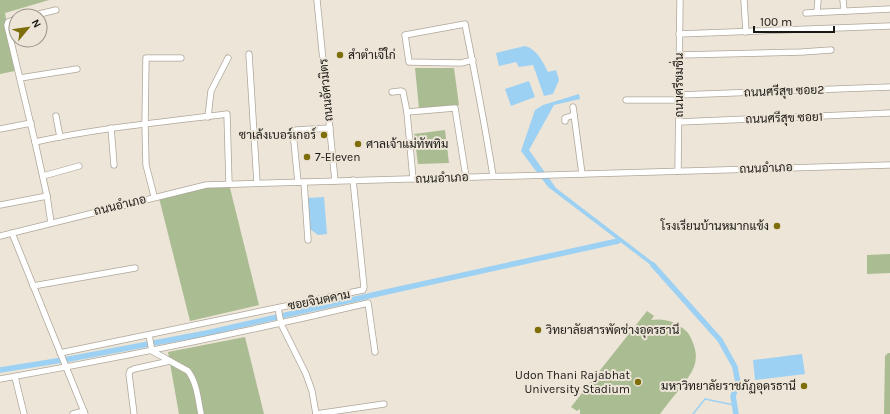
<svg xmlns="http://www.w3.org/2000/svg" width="890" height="414" viewBox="0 0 890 414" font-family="Karla,Sarabun,sans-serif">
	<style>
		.green { fill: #aabc91 }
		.water { fill: #9dd1f3 }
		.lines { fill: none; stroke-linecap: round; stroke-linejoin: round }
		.stream { stroke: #9dd1f3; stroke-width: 1.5 }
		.canal { stroke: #9dd1f3; stroke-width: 5.5 }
		.minor-casing { stroke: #aea79a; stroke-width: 7 }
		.minor { stroke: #fff; stroke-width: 5.5 }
		.poi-dot { fill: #7e6e0a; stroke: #ede5d8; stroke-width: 1.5 }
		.labels { text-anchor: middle; stroke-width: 4; stroke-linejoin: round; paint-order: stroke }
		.poi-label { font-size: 12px; fill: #1a1813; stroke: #ede5d8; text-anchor: start }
		.street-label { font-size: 12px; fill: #1a1813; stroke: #ede5d8 }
	</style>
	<rect width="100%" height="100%" fill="#ede5d8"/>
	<g class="green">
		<path d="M0,0H49L5,13L15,71L0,74Z"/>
		<path d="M415,68H454L459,105L419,108Z"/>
		<path d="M445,130L449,163L418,164L414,134Z"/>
		<path d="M207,187L230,188L259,305L190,321L159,198Z"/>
		<path d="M890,254V273L867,274V255Z"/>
		<path d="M647,311L654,316L651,320C664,318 675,321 685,330C689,333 691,338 693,343C701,363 691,374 679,390C672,398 666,406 660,414H580V409L577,411L571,407Z"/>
		<path d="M245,337L264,414H179L168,352Z"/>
		<path d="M888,353H890V414H884L885,356Z"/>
	</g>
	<g class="water">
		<path d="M525,46C537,49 543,62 548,72L556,70L559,80L553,94L544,96L533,65L519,67L516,62L499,66L496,53Z"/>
		<path d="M529,81L535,97L511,106L505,89Z"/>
		<path d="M579,94L580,99L554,105L529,150L556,188L654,263L652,266L548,187L521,151L535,110L543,105Z"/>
		<path d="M324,197L327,234L318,235L310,229L307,198Z"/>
		<path d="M802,354L805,374L755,380L753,360Z"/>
	</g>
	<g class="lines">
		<path class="stream" d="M693,414L705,399L734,405"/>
		<g class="canal">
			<path d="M653,265L720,340L735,367L738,383L733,396L736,414"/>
			<path d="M0,370L69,359L207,333L386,292L618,241"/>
		</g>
		<defs>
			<g id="minor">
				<path d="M317,0L335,181"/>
				<path d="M744,0L746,32"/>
				<path d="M843,0L844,11"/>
				<path d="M817,12L818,0"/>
				<path d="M806,13L890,9"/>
				<path d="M31,16L56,10"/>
				<path d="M16,19L8,22L7,25L35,142"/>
				<path d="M679,34L890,26"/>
				<path d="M249,54L257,183"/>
				<path d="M679,55L802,52L831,50"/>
				<path d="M473,60L461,63L409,62L405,35L465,24C475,74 485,125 493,176"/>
				<path d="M20,78L77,69"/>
				<path d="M392,92L401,91L403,92L407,112"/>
				<path d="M679,95L890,87"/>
				<path d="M626,100H679"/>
				<path d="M573,107L582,174"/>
				<path d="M56,116L60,137"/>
				<path d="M208,117L211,91L228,58"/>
				<path d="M565,121V118L574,115"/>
				<path d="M679,122L890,113"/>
				<path d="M111,128L114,165"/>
				<path d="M0,129L31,123"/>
				<path d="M678,171L680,0"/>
				<path d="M43,176L79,166"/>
				<path d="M413,179L407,112L455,108L466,177"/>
				<path d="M298,182L293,132L296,130L330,128"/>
				<path d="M304,182L308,240"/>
				<path d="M154,196L146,165L145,124L146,58H181"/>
				<path d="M0,205L47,196"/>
				<path d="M51,223L47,196L35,142C99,128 163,122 227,114L229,184"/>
				<path d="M12,233L85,414"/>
				<path d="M0,236L206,185L890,165"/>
				<path d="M33,286L135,268"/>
				<path d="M278,308L281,324L306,374L312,391L316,414"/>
				<path d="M149,335L152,351L188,371C197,383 198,399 201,414"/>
				<path d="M60,353L363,290L364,287L353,180"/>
				<path d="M15,377L24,414"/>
				<path d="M0,379C123,357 246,332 368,303L375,352"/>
				<path d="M73,414L84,411"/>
				<path d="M134,414L129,374L130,371L134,369L170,361"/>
				<path d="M316,414L384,404"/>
			</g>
		</defs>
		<use href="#minor" class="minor-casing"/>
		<use href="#minor" class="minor"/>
	</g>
	<g class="poi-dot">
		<circle cx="340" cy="55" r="4"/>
		<circle cx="324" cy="135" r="4"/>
		<circle cx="358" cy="144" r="4"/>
		<circle cx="307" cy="157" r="4"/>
		<circle cx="777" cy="226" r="4"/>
		<circle cx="538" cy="330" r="4"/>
		<circle cx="638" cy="382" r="4"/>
		<circle cx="804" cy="386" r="4"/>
	</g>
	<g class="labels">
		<g class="poi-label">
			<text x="348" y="59">สำตำเจ๊ใก่</text>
			<text x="316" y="139" text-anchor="end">ซาเล้งเบอร์เกอร์</text>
			<text x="366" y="148">ศาลเจ้าแม่ทัพทิม</text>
			<text x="315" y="161">7-Eleven</text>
			<text x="769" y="230" text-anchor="end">โรงเรียนบ้านหมากแข้ง</text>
			<text x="546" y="334">วิทยาลัยสารพัดช่างอุดรธานี</text>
			<text x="630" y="379" text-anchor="end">Udon Thani Rajabhat<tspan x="630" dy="14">University Stadium</tspan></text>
			<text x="796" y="390" text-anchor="end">มหาวิทยาลัยราชภัฏอุดรธานี</text>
		</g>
		<g class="street-label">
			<text transform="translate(679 85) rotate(-90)" y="4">ถนนศรีชมชื่น</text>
			<text transform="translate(326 90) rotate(-95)" y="4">ถนนอัศวมิตร</text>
			<text transform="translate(784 91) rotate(-2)" y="4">ถนนศรีสุข ซอย2</text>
			<text transform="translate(784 118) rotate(-2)" y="4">ถนนศรีสุข ซอย1</text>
			<text transform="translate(766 168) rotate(-2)" y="4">ถนนอำเภอ</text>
			<text transform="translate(442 178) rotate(-2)" y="4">ถนนอำเภอ</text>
			<text transform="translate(120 205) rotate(-14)" y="4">ถนนอำเภอ</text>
			<text transform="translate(319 300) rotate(-11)" y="4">ซอยจินตคาม</text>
		</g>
	</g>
	<g transform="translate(28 28) rotate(61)"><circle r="19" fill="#ede5d8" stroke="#999389"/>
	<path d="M0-3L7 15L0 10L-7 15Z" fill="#7e6e0a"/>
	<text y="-6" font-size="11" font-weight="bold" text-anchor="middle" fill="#1a1813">N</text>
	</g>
	<path d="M754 26v6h80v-6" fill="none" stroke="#1a1813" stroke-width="2"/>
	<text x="760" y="26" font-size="12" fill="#1a1813" stroke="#ede5d8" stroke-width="3" paint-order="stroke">100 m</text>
</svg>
